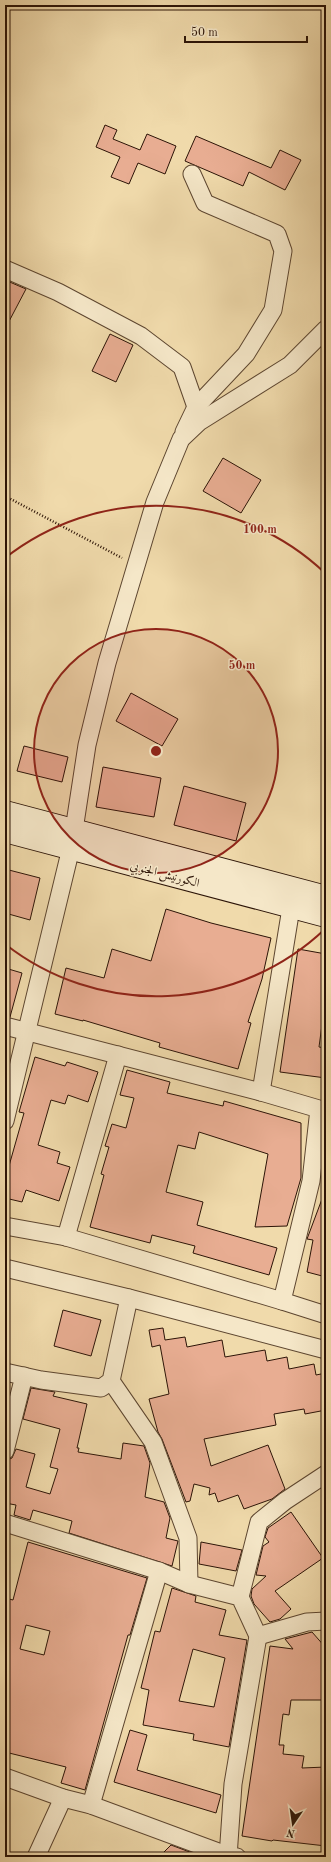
<svg xmlns="http://www.w3.org/2000/svg" width="331" height="1862" viewBox="0 0 331 1862" font-family="'Old Standard TT',Amiri,serif">
	<style>
		.building { fill: #e8ad92; stroke: #2c1407; fill-rule: evenodd }
		.lines { fill: none; stroke-linecap: round; stroke-linejoin: round }
		.minor-casing { stroke: #5d4630; stroke-width: 19 }
		.secondary-casing { stroke: #2c1407; stroke-width: 24 }
		.path { stroke: #2c1407; stroke-width: 2.5; stroke-dasharray: 1 2; stroke-linecap: butt }
		.minor { stroke: #f5e7c8; stroke-width: 17 }
		.secondary { stroke: #f5e7c8; stroke-width: 22 }
		.ring { fill: none; stroke: #8f2418; stroke-width: 2 }
		.labels { text-anchor: middle; stroke-width: 3; stroke-linejoin: round; paint-order: stroke }
		.street-label { font-size: 12px; fill: #2c1407; stroke: #f5e7c8 }
		.centre { fill: #8f2418; stroke: #f5e7c8; stroke-width: 2 }
		.ring-label { font-size: 12px; text-anchor: middle; font-weight: bold; fill: #8f2418; stroke: #f5e7c8; stroke-width: 3; stroke-linejoin: round; paint-order: stroke }
	</style>
	<rect width="100%" height="100%" fill="#f0daab"/>
	<filter id="stains"><feTurbulence type="fractalNoise" baseFrequency=".005" numOctaves="4"/><feColorMatrix values="0 0 0 0 .2 0 0 0 0 .09 0 0 0 0 .02 0 0 0 .5 -.17"/></filter>
	<radialGradient id="worn" r=".72"><stop offset=".6" stop-color="#630" stop-opacity="0"/><stop offset="1" stop-color="#630" stop-opacity=".3"/></radialGradient>
	<g class="building">
		<path d="M105,125L117,130L113,139L140,150L147,134L176,146L165,174L138,163L129,184L111,177L120,157L96,147Z"/>
		<path d="M196,136L271,168L280,150L301,160L285,190L249,172L243,186L185,161Z"/>
		<path d="M5,280L26,289L5,329Z"/>
		<path d="M110,334L133,345L116,382L92,371Z"/>
		<path d="M223,458L261,480L241,513L203,491Z"/>
		<path d="M131,693L178,719L162,746L116,721Z"/>
		<path d="M24,746L68,757L62,782L17,771Z"/>
		<path d="M103,767L161,778L154,817L96,807Z"/>
		<path d="M184,786L246,803L236,841L174,825Z"/>
		<path d="M5,869L40,878L30,920L5,913Z"/>
		<path d="M166,909L211,923L271,938L262,979L248,1022L251,1023L238,1069L159,1047L160,1043L83,1020V1021L55,1014L66,968L104,978L112,949L151,961Z"/>
		<path d="M298,949L326,954V995L319,1047L326,1048V1078L280,1072Z"/>
		<path d="M5,968L22,973L10,1017L5,1016Z"/>
		<path d="M35,1057L65,1066L67,1062L98,1072L88,1102L68,1095L65,1104L51,1100L38,1145L60,1152L57,1163L70,1167L59,1201L26,1190L22,1202L5,1198V1180L24,1113L19,1112Z"/>
		<path d="M127,1070L170,1082L167,1093L223,1106L224,1101L301,1123V1178L287,1226L255,1227L268,1154L199,1132L195,1149L178,1145L166,1192L203,1202L197,1225L277,1248L269,1275L193,1253L195,1246L152,1235L150,1243L90,1227L104,1175L101,1174L109,1147L105,1146L112,1124L126,1128L134,1098L120,1095Z"/>
		<path d="M325,1191H326V1277L307,1272L313,1240L307,1239Z"/>
		<path d="M63,1310L101,1320L91,1356L54,1346Z"/>
		<path d="M163,1328L165,1340L185,1337L187,1347L222,1340L225,1357L265,1350L267,1361L287,1357L289,1369L314,1364L316,1375L326,1373V1410L305,1414L304,1409L274,1414L276,1425L204,1439L211,1466L268,1445L285,1489L272,1499L244,1509L238,1495L218,1502L215,1493L209,1495L210,1488L194,1484L190,1501L186,1502L162,1439L158,1432L149,1399L169,1394L160,1345L152,1347L149,1330Z"/>
		<path d="M31,1388L55,1392L53,1396L87,1404L77,1448H79L78,1452L121,1459L123,1443L144,1446L150,1463L145,1497L164,1502L170,1518L166,1538L178,1541L172,1566L69,1533L72,1521L33,1510L30,1520L14,1515L16,1505L5,1503V1461L12,1458L16,1449L35,1454L26,1487L50,1494L58,1469L50,1467L60,1429L23,1419Z"/>
		<path d="M291,1512L323,1558L275,1591L291,1609L280,1619L270,1622L254,1604L251,1596L252,1589L266,1576L256,1575L263,1546L269,1542L265,1537L268,1528Z"/>
		<path d="M28,1542L147,1578L130,1635H128L85,1790L61,1783L66,1767L5,1752V1598L13,1600ZM26,1625L50,1631L44,1655L20,1649Z"/>
		<path d="M201,1542L242,1550L236,1571L199,1564Z"/>
		<path d="M172,1588L196,1596L195,1602L226,1610L219,1635L247,1640L229,1747L193,1740L194,1734L143,1725L149,1690L141,1688L155,1631L160,1632ZM193,1649L225,1658L214,1707L179,1701Z"/>
		<path d="M312,1632L326,1648V1700H291L289,1715L283,1714L279,1745H284L283,1754L304,1756L302,1768L326,1767V1846L273,1840L272,1841L242,1836L270,1646L293,1649L285,1639Z"/>
		<path d="M130,1730L147,1735L137,1770L221,1795L216,1813L114,1782Z"/>
		<path d="M171,1845L203,1857H159Z"/>
	</g>
	<g class="lines">
		<defs>
			<g id="minor">
				<path d="M5,269L58,292L141,336L182,367L196,407"/>
				<path d="M184,432L196,407L246,354L273,310L283,251L277,234L205,203L192,174"/>
				<path d="M74,830L87,745L107,663L155,502L181,439L199,422L290,365L326,329"/>
				<path d="M5,1026L261,1092L319,1109L311,1181L282,1301L326,1315"/>
				<path d="M261,1092L291,908"/>
				<path d="M5,1121L71,848"/>
				<path d="M5,1226L66,1237L282,1301"/>
				<path d="M66,1237L118,1055"/>
				<path d="M5,1268L129,1298L326,1350"/>
				<path d="M5,1372L41,1380L101,1388L111,1381L129,1298"/>
				<path d="M111,1381L153,1442L188,1538L189,1584"/>
				<path d="M5,1451L24,1376"/>
				<path d="M5,1523L159,1571L189,1584L240,1597L258,1636L233,1784L228,1857"/>
				<path d="M240,1597L259,1522L285,1501L326,1474"/>
				<path d="M258,1636L307,1622L326,1621"/>
				<path d="M5,1777L63,1798L91,1805L229,1856L237,1857"/>
				<path d="M91,1805L159,1571"/>
				<path d="M36,1857L63,1798"/>
			</g>
			<g id="secondary">
				<path d="M5,812L326,897"/>
				<path d="M5,831L326,916"/>
			</g>
		</defs>
		<use href="#minor" class="minor-casing"/>
		<use href="#secondary" class="secondary-casing"/>
		<path class="path" d="M5,496L122,558"/>
		<use href="#minor" class="minor"/>
		<use href="#secondary" class="secondary"/>
	</g>
	<circle cx="156" cy="751" r="122" fill="#8f2418" fill-opacity=".12"/>
	<g class="ring">
		<circle cx="156" cy="751" r="122"/>
		<path d="M325 929A245 245 0 0 1 5 944M5 558A245 245 0 0 1 325 573"/>
	</g>
	<g class="labels">
		<g class="street-label">
			<text transform="translate(165 874) rotate(15)" y="4">الكورنيش الجنوبي</text>
		</g>
	</g>
	<circle cx="156" cy="751" r="6" class="centre"/>
	<g class="ring-label">
		<text x="260" y="533">100 m</text>
		<text x="242" y="669">50 m</text>
	</g>
	<rect width="331" height="1862" fill="none" stroke="#f0daab" stroke-width="20"/>
	<rect x="6" y="6" width="319" height="1850" fill="none" stroke="#2c1407" stroke-width="2"/>
	<rect x="10" y="10" width="311" height="1842" fill="none" stroke="#2c1407"/>
	<g transform="translate(293 1824) rotate(193)" stroke="#f5e7c8" stroke-width="3" paint-order="stroke">
	<path d="M0-3L7 15L0 10L-7 15Z" fill="#2c1407"/>
	<text y="-6" font-size="11" font-weight="bold" text-anchor="middle" fill="#2c1407">N</text>
	</g>
	<path d="M185 36v6h122v-6" fill="none" stroke="#2c1407" stroke-width="2"/>
	<text x="191" y="36" font-size="12" fill="#2c1407" stroke="#f5e7c8" stroke-width="3" paint-order="stroke">50 m</text>
	<rect width="100%" height="100%" filter="url(#stains)"/>
	<rect width="100%" height="100%" fill="url(#worn)"/>
</svg>
